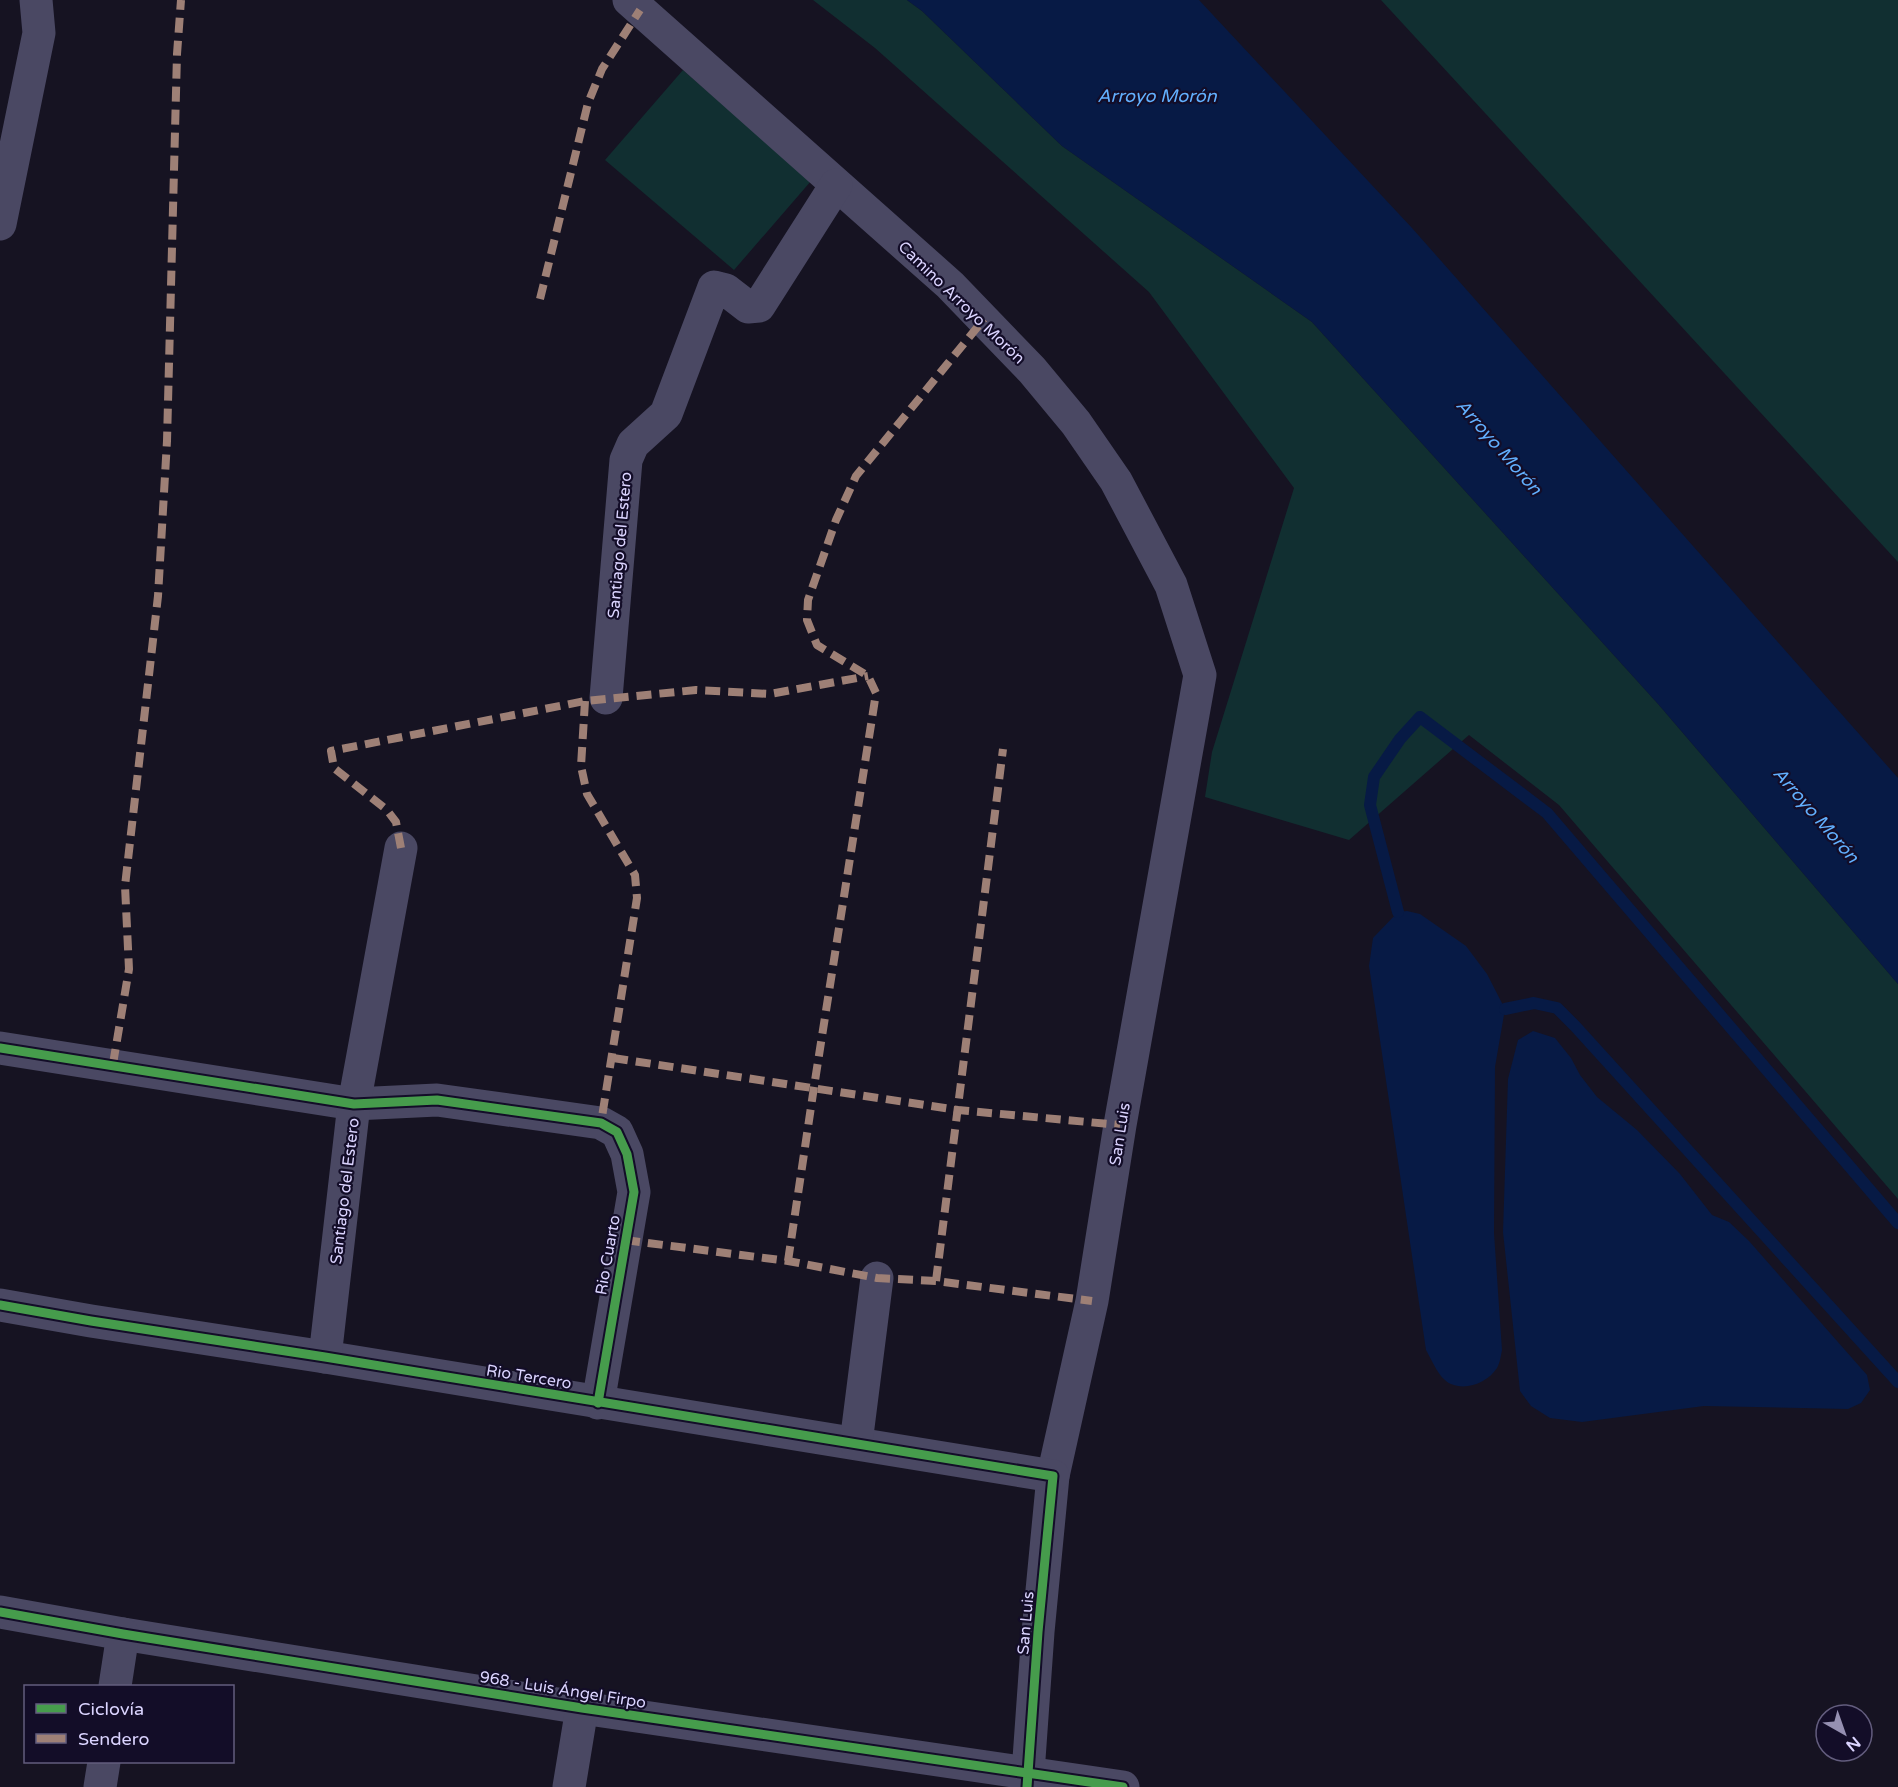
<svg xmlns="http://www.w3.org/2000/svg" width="1898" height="1787" viewBox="0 0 1898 1787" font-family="'Varela Round',sans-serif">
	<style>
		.green { fill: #112f31 }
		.water { fill: #071a45 }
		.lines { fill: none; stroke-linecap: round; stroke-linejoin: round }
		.stream { stroke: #071a45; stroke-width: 12 }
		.minor { stroke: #4a4863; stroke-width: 33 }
		.quiet { stroke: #9e8076; stroke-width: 8; stroke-dasharray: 15 8; stroke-linecap: butt }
		.cycleway-casing { stroke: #130d28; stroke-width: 13 }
		.cycleway { stroke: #469c4c; stroke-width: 9 }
		.labels { text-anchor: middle; stroke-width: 4.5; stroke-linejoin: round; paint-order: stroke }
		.street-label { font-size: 16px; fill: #dbd4ff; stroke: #130d28 }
		.water-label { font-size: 18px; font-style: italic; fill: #62b0ff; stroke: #130d28 }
	</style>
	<rect width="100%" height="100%" fill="#161322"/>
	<g class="green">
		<path d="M813,0H907L922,11L1062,146L1312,322L1659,705L1898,984V1199L1559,805L1469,735L1349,840L1205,797L1212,752L1294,488L1149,292L875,48Z"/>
		<path d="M1381,0H1898V562Z"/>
		<path d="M683,70L811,181L734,270L605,160Z"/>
	</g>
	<g class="water">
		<path d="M907,0H1199L1412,228L1898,778V984L1659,705L1312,322L1062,146L922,11Z"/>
		<path d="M1407,911L1420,914L1466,946L1487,974L1505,1009L1495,1067L1494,1233L1502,1350C1501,1355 1500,1363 1497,1368C1488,1382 1467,1391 1451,1384C1439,1379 1432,1360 1426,1350L1369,966L1373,938L1398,912Z"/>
		<path d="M1533,1031L1555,1038L1571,1058L1580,1075L1597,1097L1637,1130L1680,1174L1712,1215L1729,1222L1749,1241L1867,1375L1870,1390L1861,1403L1848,1409L1704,1406L1582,1422L1550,1418L1531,1406L1520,1391L1503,1232L1508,1079L1518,1040Z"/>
	</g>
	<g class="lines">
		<g class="stream">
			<path d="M1398,912L1370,805L1374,777L1400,739L1420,717L1547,813L1898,1223"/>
			<path d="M1505,1009L1534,1003L1557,1008L1575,1026L1898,1382"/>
		</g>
		<g class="minor">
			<path d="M629,0L950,285L1032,370L1076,423L1116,481L1171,585L1200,675L1120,1125L1092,1301L1053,1476L1038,1632L1027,1787"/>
			<path d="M0,224L39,33L36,0"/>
			<path d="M606,698L626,460L633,444L666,414L714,287L726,290L748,307L759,306L836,185"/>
			<path d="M0,1048L354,1104L437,1100L601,1123L617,1132L627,1154L634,1192L598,1403"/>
			<path d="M0,1305L91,1321L325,1357L1053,1476"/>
			<path d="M325,1357L354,1104L401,848"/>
			<path d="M856,1443L877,1278"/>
			<path d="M0,1612L123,1634L582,1708L1123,1787"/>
			<path d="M115,1686L123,1634"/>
			<path d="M100,1787L104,1762"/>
			<path d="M569,1787L582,1708"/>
		</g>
		<g class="quiet">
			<path d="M540,299L588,103L602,69L640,10"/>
			<path d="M585,701L581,766L587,794L635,875L637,898L601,1123"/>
			<path d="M401,848L396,822L387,810L334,768L331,751L585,701L696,690L770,694L868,676"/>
			<path d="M613,1058L958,1110L1120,1125"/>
			<path d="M113,1064L129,969L125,886L158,596L167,441L177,54L181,0"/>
			<path d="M625,1240L788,1261L877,1278L936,1281L1092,1301"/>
			<path d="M788,1261L814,1087L876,693L868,676L817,645L807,620L808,600L836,520L856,476L984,319"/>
			<path d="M936,1281L1003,749"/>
		</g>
		<defs>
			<g id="cycleway">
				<path d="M0,1048L354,1104L437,1100L601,1123L617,1132L627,1154L634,1192L598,1403"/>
				<path d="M0,1305L91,1321L325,1357L1053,1476L1038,1632L1027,1787"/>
				<path d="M0,1612L123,1634L582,1708L1123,1787"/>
			</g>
		</defs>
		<use href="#cycleway" class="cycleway-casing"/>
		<use href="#cycleway" class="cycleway"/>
	</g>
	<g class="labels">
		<g class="street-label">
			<text transform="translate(962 302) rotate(44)" y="6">Camino Arroyo Morón</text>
			<text transform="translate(619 545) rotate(-85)" y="6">Santiago del Estero</text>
			<text transform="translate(1119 1134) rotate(-81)" y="6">San Luis</text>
			<text transform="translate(344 1191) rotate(-83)" y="6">Santiago del Estero</text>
			<text transform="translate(607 1255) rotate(-80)" y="6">Rio Cuarto</text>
			<text transform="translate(529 1376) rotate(9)" y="6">Rio Tercero</text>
			<text transform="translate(1025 1623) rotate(-85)" y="6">San Luis</text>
			<text transform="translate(563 1689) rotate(9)" y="6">968 - Luis Ángel Firpo</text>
		</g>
		<g class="water-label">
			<text x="1157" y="102">Arroyo Morón</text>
			<text transform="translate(1499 447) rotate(49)" y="6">Arroyo Morón</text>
			<text transform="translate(1816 815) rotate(49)" y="6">Arroyo Morón</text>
		</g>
	</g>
	<rect x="24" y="1685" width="210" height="78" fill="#130d28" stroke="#635d7e" stroke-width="1.5"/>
	<rect x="36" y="1704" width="30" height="9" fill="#469c4c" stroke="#635d7e" stroke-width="1.5"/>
	<text x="78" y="1715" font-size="18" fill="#dbd4ff">Ciclovía</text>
	<rect x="36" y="1734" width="30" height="9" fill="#9e8076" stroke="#635d7e" stroke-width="1.5"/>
	<text x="78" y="1745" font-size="18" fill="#dbd4ff">Sendero</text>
	<g transform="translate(1844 1733) rotate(140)"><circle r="28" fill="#130d28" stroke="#635d7e" stroke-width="1.5"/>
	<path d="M0-4.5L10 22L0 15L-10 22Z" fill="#9690b2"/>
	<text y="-9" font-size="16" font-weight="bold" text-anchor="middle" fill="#dbd4ff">N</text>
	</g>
</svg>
